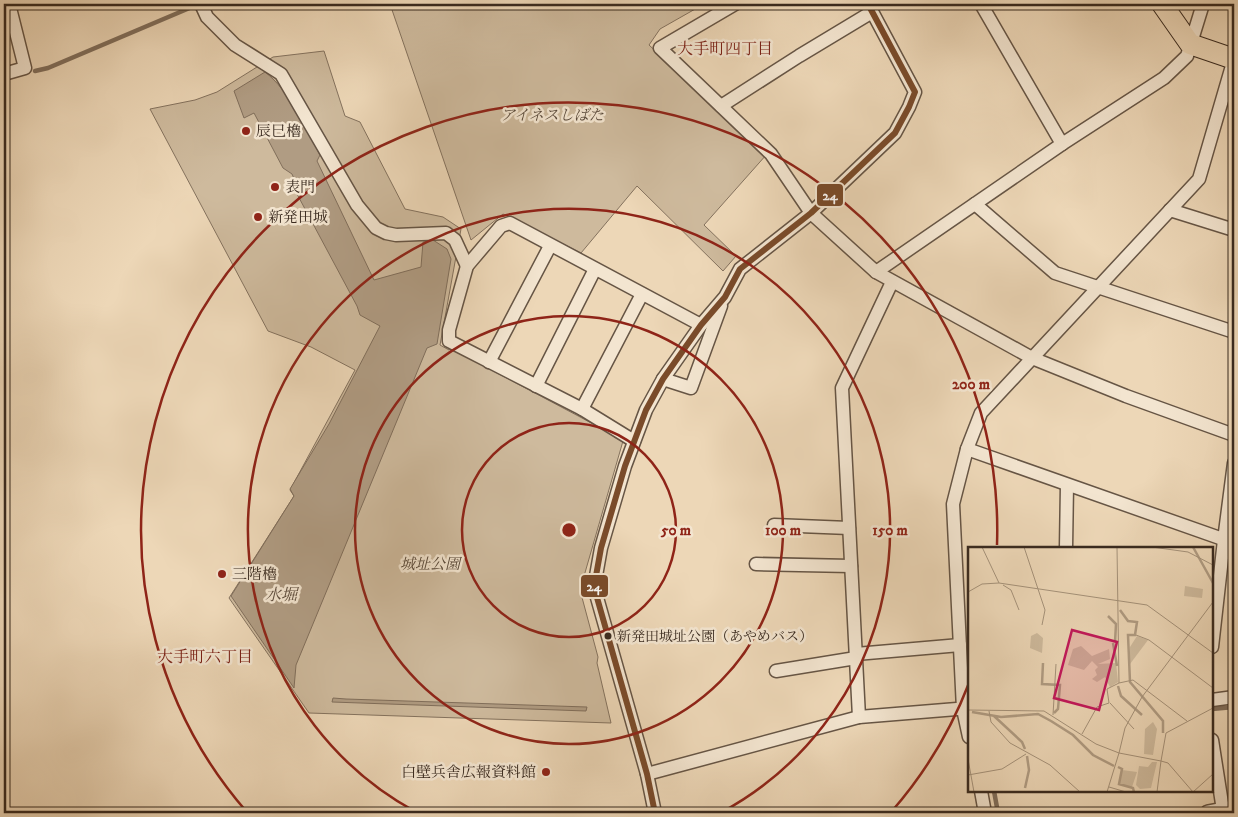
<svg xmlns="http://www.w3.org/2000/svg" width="1238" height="817" viewBox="0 0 1238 817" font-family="'IM FELL DW Pica','Noto Serif JP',serif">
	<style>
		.green { fill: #ceba9d; stroke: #84725e }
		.water { fill: #b09c83; stroke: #806e5b }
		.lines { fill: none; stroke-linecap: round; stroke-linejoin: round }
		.stream { stroke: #806e5b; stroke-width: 4.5 }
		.minor-casing { stroke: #665545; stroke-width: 15 }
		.tertiary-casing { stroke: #665545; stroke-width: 18 }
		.primary-casing { stroke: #392a1f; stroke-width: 22 }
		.minor { stroke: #f3e5d0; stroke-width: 12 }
		.tertiary { stroke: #f3e5d0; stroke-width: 15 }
		.primary { stroke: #edd7b7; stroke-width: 20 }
		.bus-1-casing { stroke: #f3e5d0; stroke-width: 10 }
		.bus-1 { stroke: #7a4b2a; stroke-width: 6 }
		.ring { fill: none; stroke: #8f2418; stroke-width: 2.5 }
		.poi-dot { fill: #8f2418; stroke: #f3e5d0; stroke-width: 2 }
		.bus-dot { fill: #392a1f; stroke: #f3e5d0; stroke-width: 2 }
		.labels { text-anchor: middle; stroke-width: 5; stroke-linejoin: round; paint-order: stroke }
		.bus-label { font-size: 14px; fill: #392a1f; stroke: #f3e5d0; text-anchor: start }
		.park-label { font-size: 15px; font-style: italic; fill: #574738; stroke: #f3e5d0 }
		.poi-label { font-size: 15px; fill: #392a1f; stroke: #f3e5d0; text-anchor: start }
		.neighbourhood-label { font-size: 16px; fill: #7a1f14; stroke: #f3e5d0 }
		.water-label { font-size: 16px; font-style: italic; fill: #5d4c3d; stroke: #f3e5d0 }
		.inset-river { fill: none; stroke: #b09c83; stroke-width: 2.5 }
		.inset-road { fill: none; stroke: #a5927a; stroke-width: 1 }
		.view { fill: #c2185b; fill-opacity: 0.15; stroke: #c2185b; stroke-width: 2.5 }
		.inset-edge { fill: none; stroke: #392a1f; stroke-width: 2.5 }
		.centre { fill: #8f2418; stroke: #f3e5d0; stroke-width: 2.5 }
		.ring-label { font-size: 15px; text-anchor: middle; font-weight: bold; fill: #8f2418; stroke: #f3e5d0; stroke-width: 5; stroke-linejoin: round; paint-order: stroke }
		.line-badge { stroke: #f3e5d0; stroke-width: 2 }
		.badge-label { font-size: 14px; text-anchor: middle; font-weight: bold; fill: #fff }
	</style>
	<rect width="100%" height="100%" fill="#edd7b7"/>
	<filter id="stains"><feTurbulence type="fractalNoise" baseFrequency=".004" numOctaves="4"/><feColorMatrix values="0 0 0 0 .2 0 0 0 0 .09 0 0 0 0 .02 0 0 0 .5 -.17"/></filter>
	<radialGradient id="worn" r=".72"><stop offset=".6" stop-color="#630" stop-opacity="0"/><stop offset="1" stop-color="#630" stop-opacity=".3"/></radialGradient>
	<g class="green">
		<path d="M390,4H704L660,29L649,45L767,154L704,225L736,256L723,271L637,186L581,253L503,214L471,240Z"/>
		<path d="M324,51L345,116L360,122L405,209L443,217L461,229L440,345L449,350L450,348L614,435V437L623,441L580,590L598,657L597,663L611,723L309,713L229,598L294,496L290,490L355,370L311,347L268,331L150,109L195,100L217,92L273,57Z"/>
	</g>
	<g class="water">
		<path d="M265,72C290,91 305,128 320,155L317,161L374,280L421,267L423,242L433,240L447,249L451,259L437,344L427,348L296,665L294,688L231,596L294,496L290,489L329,424L380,326L360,315L357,306L297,194L294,191L295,181L292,174L283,168L254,113L244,118L234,91Z"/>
		<path d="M333,698L346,699L587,707L586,711L332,702Z"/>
	</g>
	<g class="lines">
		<g class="stream">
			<path d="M4,35L10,33"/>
			<path d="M35,71L48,68L199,4"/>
			<path d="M1212,709L1234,707"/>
			<path d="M994,791L998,813"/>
		</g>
		<defs>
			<g id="minor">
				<path d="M201,4L207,17L235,45L281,74L357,205L376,228L386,233L396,235L446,233L455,240L467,266"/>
				<path d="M735,4L660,48L771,154L811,213L876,272L1032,358L1126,396L1234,435"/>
				<path d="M981,4L1062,144"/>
				<path d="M4,74L25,68L9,4"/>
				<path d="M721,106L799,56L872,12"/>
				<path d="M975,204L1055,273L1234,332"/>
				<path d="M1170,210L1234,230"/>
				<path d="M876,272L1062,144L1164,78L1187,56L1203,4"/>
				<path d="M489,362L550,246"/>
				<path d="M663,379L691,388L721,306"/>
				<path d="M536,386L595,269"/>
				<path d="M582,409L642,294"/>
				<path d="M634,441L582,409L449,341V330L467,266L501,226L510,223L701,325"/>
				<path d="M967,449L1234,543"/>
				<path d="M774,525L849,528"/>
				<path d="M1066,548L1067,485"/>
				<path d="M756,564L851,566"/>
				<path d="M1212,647L1224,540L1234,463"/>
				<path d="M856,654L960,645"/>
				<path d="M776,671L856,658"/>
				<path d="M1212,700L1234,697"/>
				<path d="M859,717L842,388L892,282"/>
				<path d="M969,737L963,709L953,504L967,449L981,413L1199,179L1234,59"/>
				<path d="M1212,740L1223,810"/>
				<path d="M647,774L859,717L969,708"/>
				<path d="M981,791L985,813"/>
				<path d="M655,813L647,774L594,587L601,548L625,466L646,410L663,379L701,325L725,297L740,269L811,213L895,133L909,107L915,92L868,4"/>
			</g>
			<path id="tertiary" d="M1208,813L1234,808"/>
			<path id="primary" d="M1162,4L1190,44L1234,59"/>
		</defs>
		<use href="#minor" class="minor-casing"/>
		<use href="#tertiary" class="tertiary-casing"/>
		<use href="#primary" class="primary-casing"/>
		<use href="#minor" class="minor"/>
		<use href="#tertiary" class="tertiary"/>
		<use href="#primary" class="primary"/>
		<defs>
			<path id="bus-1" d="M655,813L647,774L594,587L601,548L625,466L646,410L663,379L701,325L725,297L740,269L811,213L895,133L909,107L915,92L868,4"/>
		</defs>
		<use href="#bus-1" class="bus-1-casing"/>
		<use href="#bus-1" class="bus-1"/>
	</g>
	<g class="ring">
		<circle cx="569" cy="530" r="107"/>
		<circle cx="569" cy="530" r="214"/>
		<path d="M416 812A321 321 0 1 1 722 812"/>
		<path d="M969 683A428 428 0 0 1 892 811M246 811A428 428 0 1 1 997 545"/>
	</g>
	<g class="poi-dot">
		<circle cx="246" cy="131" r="5"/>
		<circle cx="275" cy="187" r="5"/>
		<circle cx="258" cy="217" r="5"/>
		<circle cx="222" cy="574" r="5"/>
		<circle cx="546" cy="772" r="5"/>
	</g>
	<circle class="bus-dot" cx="608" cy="636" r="4.5"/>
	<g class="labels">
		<g class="bus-label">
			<text x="617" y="641">新発田城址公園（あやめバス）</text>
		</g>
		<g class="park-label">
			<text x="552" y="120">アイネスしばた</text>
			<text x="430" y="569">城址公園</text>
		</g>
		<g class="poi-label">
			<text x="256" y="136">辰巳櫓</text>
			<text x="285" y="192">表門</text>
			<text x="268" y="222">新発田城</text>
			<text x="232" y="579">三階櫓</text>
			<text x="536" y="777" text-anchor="end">白壁兵舎広報資料館</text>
		</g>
		<g class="neighbourhood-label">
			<text x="725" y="54">大手町四丁目</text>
			<text x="205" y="662">大手町六丁目</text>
		</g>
		<g class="water-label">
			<text x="281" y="600">水堀</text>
		</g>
	</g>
	<g transform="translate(968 547)">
		<rect width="245" height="245" fill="#edd7b7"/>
		<path d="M217,39L235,42L234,51L216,49ZM69,86L75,91L74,106L62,101L63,89ZM169,89L180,93L162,117V100ZM113,99L124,109L141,102L142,112L130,117L148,116L150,135L142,140L137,130L129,135L124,132L129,128L127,123L130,120L124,114L116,123L100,118L105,102ZM185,175L189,182L185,208L176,207L177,182ZM184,215H189L183,241L172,242L168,238L171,219L180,220ZM154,223L169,225L164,240L151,237Z" fill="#ceba9d"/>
		<path class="inset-river" d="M225,0L245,36M152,63L160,74L169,75L167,88H160L162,135L195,174V186M140,69L148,77L147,95M145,96L149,119M75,116L74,137L92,138L90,162L86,166M150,139L153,149L174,168M4,165L33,170L70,167L83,174M26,169L54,195L57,202M83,174L105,188L125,208L146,219M150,220L154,222L151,237L165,241L166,245M57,241L61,223L59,209"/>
		<path class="inset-road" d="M14,0L31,36M56,0L77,63L74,78M184,0L220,5L245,18M35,38L43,43L51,63M0,45L14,37L31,36L179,58L245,106M168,88L181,93L245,141M151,136L165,133L219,174M142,156L166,182M0,163L76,164L128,197L151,206M21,164L23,175L42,196L82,218L112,245M85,168L88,117M114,187L129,160L141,156L139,142L151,136L149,0M151,206L157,181L174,150L245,55M0,212L6,245M193,214L200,216L225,245M0,228L34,222L58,207M141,240L158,245M139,245L151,206L193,214L198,186L245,161M189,245L193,214M225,245L245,227"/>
		<path class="view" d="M104,83L149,95L131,163L86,151Z"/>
		<rect width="245" height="245" class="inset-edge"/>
	</g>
	<circle cx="569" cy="530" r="8" class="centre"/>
	<g class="ring-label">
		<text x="971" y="389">200 m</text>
		<text x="676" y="535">50 m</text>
		<text x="783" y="535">100 m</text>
		<text x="890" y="535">150 m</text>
	</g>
	<g class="line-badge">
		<rect x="816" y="183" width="28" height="24" rx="5" fill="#7a4b2a"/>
		<rect x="580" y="574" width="29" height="24" rx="5" fill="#7a4b2a"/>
	</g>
	<g class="badge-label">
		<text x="830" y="200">24</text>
		<text x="594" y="591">24</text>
	</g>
	<rect width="1238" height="817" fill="none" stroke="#edd7b7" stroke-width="20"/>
	<rect x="5" y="5" width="1228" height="807" fill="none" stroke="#392a1f" stroke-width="2.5"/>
	<rect x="10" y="10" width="1218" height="797" fill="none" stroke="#392a1f"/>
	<rect width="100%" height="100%" filter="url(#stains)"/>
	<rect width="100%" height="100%" fill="url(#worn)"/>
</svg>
